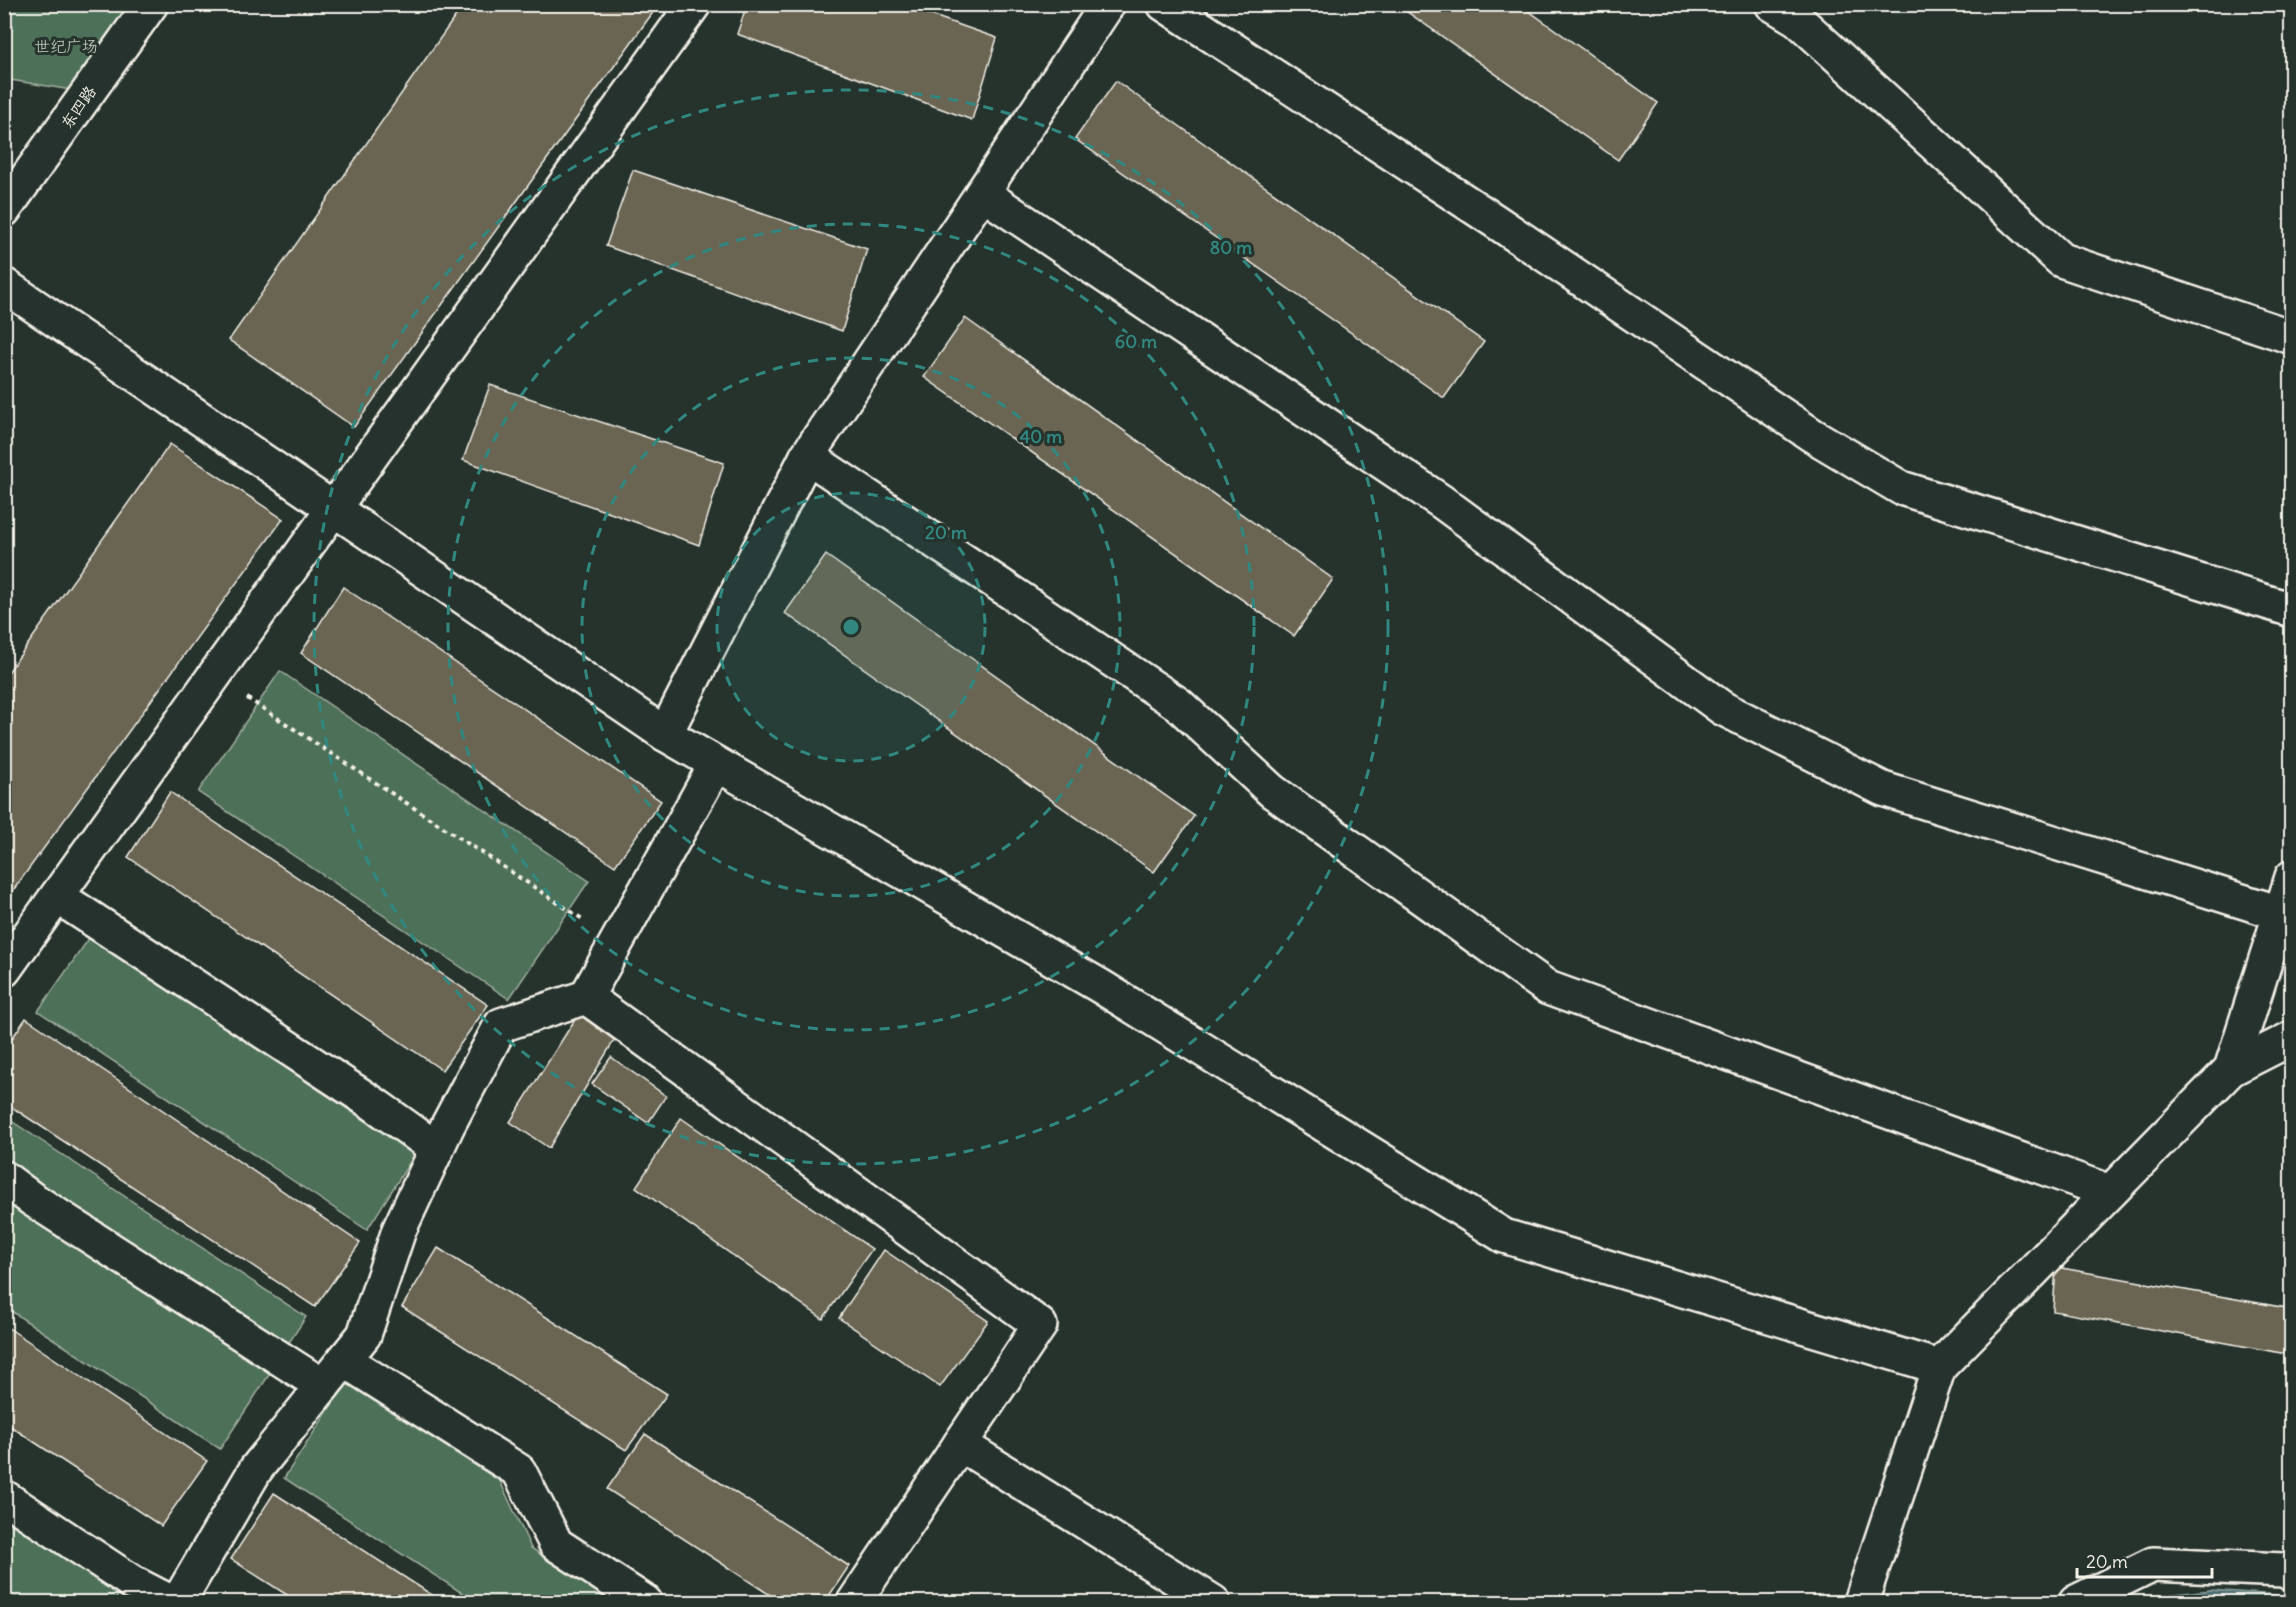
<svg xmlns="http://www.w3.org/2000/svg" width="2296" height="1607" viewBox="0 0 2296 1607" font-family="Delius,'LXGW WenKai TC',sans-serif">
	<style>
		.green { fill: #4e6f59; stroke: #a1b0a0; stroke-width: 1.5 }
		.water { fill: #4a6d71; stroke: #8ea2a1; stroke-width: 1.5 }
		.building { fill: #6a6553; stroke: #f4f1e8; stroke-width: 1.5 }
		.lines { fill: none; stroke-linecap: round; stroke-linejoin: round }
		.street-casing { stroke: #f4f1e8; stroke-width: 38 }
		.secondary-casing { stroke: #f4f1e8; stroke-width: 38 }
		.path { stroke: #f4f1e8; stroke-width: 4; stroke-dasharray: 4.5 4.5; stroke-linecap: butt }
		.street { stroke: #26332d; stroke-width: 33 }
		.secondary { stroke: #26332d; stroke-width: 33 }
		.ring { fill: none; stroke: #318880; stroke-width: 3; stroke-dasharray: 10 8 }
		.labels { text-anchor: middle; stroke-width: 6; stroke-linejoin: round; paint-order: stroke }
		.park-label { font-size: 16px; fill: #b2bdaf; stroke: #26332d }
		.street-label { font-size: 16px; fill: #f4f1e8; stroke: #26332d }
		.centre { fill: #318880; stroke: #26332d; stroke-width: 3 }
		.ring-label { font-size: 18px; text-anchor: middle; font-weight: bold; fill: #318880; stroke: #26332d; stroke-width: 6; stroke-linejoin: round; paint-order: stroke }
	</style>
	<rect width="100%" height="100%" fill="#26332d"/>
	<filter id="ink" filterUnits="userSpaceOnUse"><feTurbulence type="fractalNoise" baseFrequency=".0167" numOctaves="2"/><feDisplacementMap in="SourceGraphic" scale="12" xChannelSelector="R" yChannelSelector="G"/><feConvolveMatrix kernelMatrix="1 2 1 2 8 2 1 2 1" color-interpolation-filters="sRGB"/></filter>
	<g filter="url(#ink)">
		<g class="green">
			<path d="M4,5H151L89,93L5,79Z"/>
			<path d="M280,671L589,881L509,999L198,792Z"/>
			<path d="M90,937L415,1154L367,1230L38,1011Z"/>
			<path d="M4,1116L306,1317L286,1347L5,1159Z"/>
			<path d="M4,1201L271,1372L220,1449L5,1307Z"/>
			<path d="M346,1383L500,1481L531,1548L614,1602H476L284,1478Z"/>
			<path d="M4,1513L121,1590L114,1602H5Z"/>
		</g>
		<path class="water" d="M2210,1590L2277,1595L2291,1602H2134L2149,1597Z"/>
		<g class="building">
			<path d="M464,4H659L354,427L229,340Z"/>
			<path d="M747,4H899L997,38L972,120L737,34Z"/>
			<path d="M1396,4H1519L1658,103L1618,160Z"/>
			<path d="M1116,81L1484,342L1444,398L1075,139Z"/>
			<path d="M633,170L867,249L842,331L606,246Z"/>
			<path d="M965,318L1333,579L1294,636L924,377Z"/>
			<path d="M490,385L724,463L699,545L463,460Z"/>
			<path d="M170,444L283,519L4,903V678Z"/>
			<path d="M826,555L1194,816L1154,872L785,613Z"/>
			<path d="M343,587L661,801L615,866L301,653Z"/>
			<path d="M170,792L488,1005L442,1070L128,857Z"/>
			<path d="M581,1010L618,1034L549,1148L510,1122Z"/>
			<path d="M26,1018L360,1243L315,1307L4,1102V1050Z"/>
			<path d="M611,1057L666,1096L648,1123L592,1084Z"/>
			<path d="M681,1118L872,1249L823,1319L636,1187Z"/>
			<path d="M438,1248L667,1394L626,1450L402,1307Z"/>
			<path d="M884,1250L988,1321L940,1387L839,1318Z"/>
			<path d="M2056,1267L2292,1309V1355L2053,1311Z"/>
			<path d="M4,1325L207,1461L161,1526L4,1422Z"/>
			<path d="M645,1434L849,1566L825,1602H781L607,1489Z"/>
			<path d="M274,1493L443,1602H298L231,1559Z"/>
		</g>
		<g class="lines">
			<defs>
				<g id="street">
					<path d="M1164,4L1495,221L1812,435L1901,488L2292,610"/>
					<path d="M1772,4L1797,19L2061,260L2292,337"/>
					<path d="M982,193L1442,502L1722,708L1883,789L2280,913"/>
					<path d="M4,285L665,734L1100,986L1504,1236L1939,1367L1861,1602"/>
					<path d="M807,456L1178,704L1272,791L1548,988L2110,1192"/>
					<path d="M665,734L807,456L1108,4"/>
					<path d="M716,764L586,997L1040,1325L854,1602"/>
					<path d="M57,896L374,1104L437,1149"/>
					<path d="M4,970L694,4"/>
					<path d="M2231,1069L2292,877"/>
					<path d="M4,1178L32,1199L323,1386"/>
					<path d="M344,1360L519,1471L556,1544L645,1602"/>
					<path d="M1939,1367L2231,1069L2292,1038"/>
					<path d="M960,1444L1213,1602"/>
					<path d="M4,1497L135,1584L170,1602"/>
					<path d="M178,1602L256,1469L364,1335L399,1230L448,1125L501,1025L586,997"/>
					<path d="M2076,1602L2153,1564L2283,1570L2292,1573"/>
				</g>
				<path id="secondary" d="M4,210L151,4"/>
			</defs>
			<use href="#street" class="street-casing"/>
			<use href="#secondary" class="secondary-casing"/>
			<path class="path" d="M247,698L584,920"/>
			<use href="#street" class="street"/>
			<use href="#secondary" class="secondary"/>
		</g>
	</g>
	<circle cx="851" cy="627" r="134" fill="#318880" fill-opacity=".12"/>
	<g class="ring">
		<circle cx="851" cy="627" r="134"/>
		<circle cx="851" cy="627" r="269"/>
		<circle cx="851" cy="627" r="403"/>
		<circle cx="851" cy="627" r="537"/>
	</g>
	<g class="labels">
		<g class="park-label">
			<text x="66" y="52">世纪广场</text>
		</g>
		<g class="street-label">
			<text transform="translate(78 107) rotate(-55)" y="6">东四路</text>
		</g>
	</g>
	<circle cx="851" cy="627" r="9" class="centre"/>
	<g class="ring-label">
		<text x="1231" y="254">80 m</text>
		<text x="1136" y="348">60 m</text>
		<text x="1041" y="443">40 m</text>
		<text x="946" y="539">20 m</text>
	</g>
	<rect width="2296" height="1607" fill="none" stroke="#26332d" stroke-width="24"/>
	<rect x="12" y="12" width="2272" height="1583" fill="none" stroke="#f4f1e8" stroke-width="2" filter="url(#ink)"/>
	<path d="M2077 1568v9h135v-9" fill="none" stroke="#f4f1e8" stroke-width="3"/>
	<text x="2086" y="1568" font-size="18" fill="#f4f1e8" stroke="#26332d" stroke-width="4.5" paint-order="stroke">20 m</text>
</svg>
